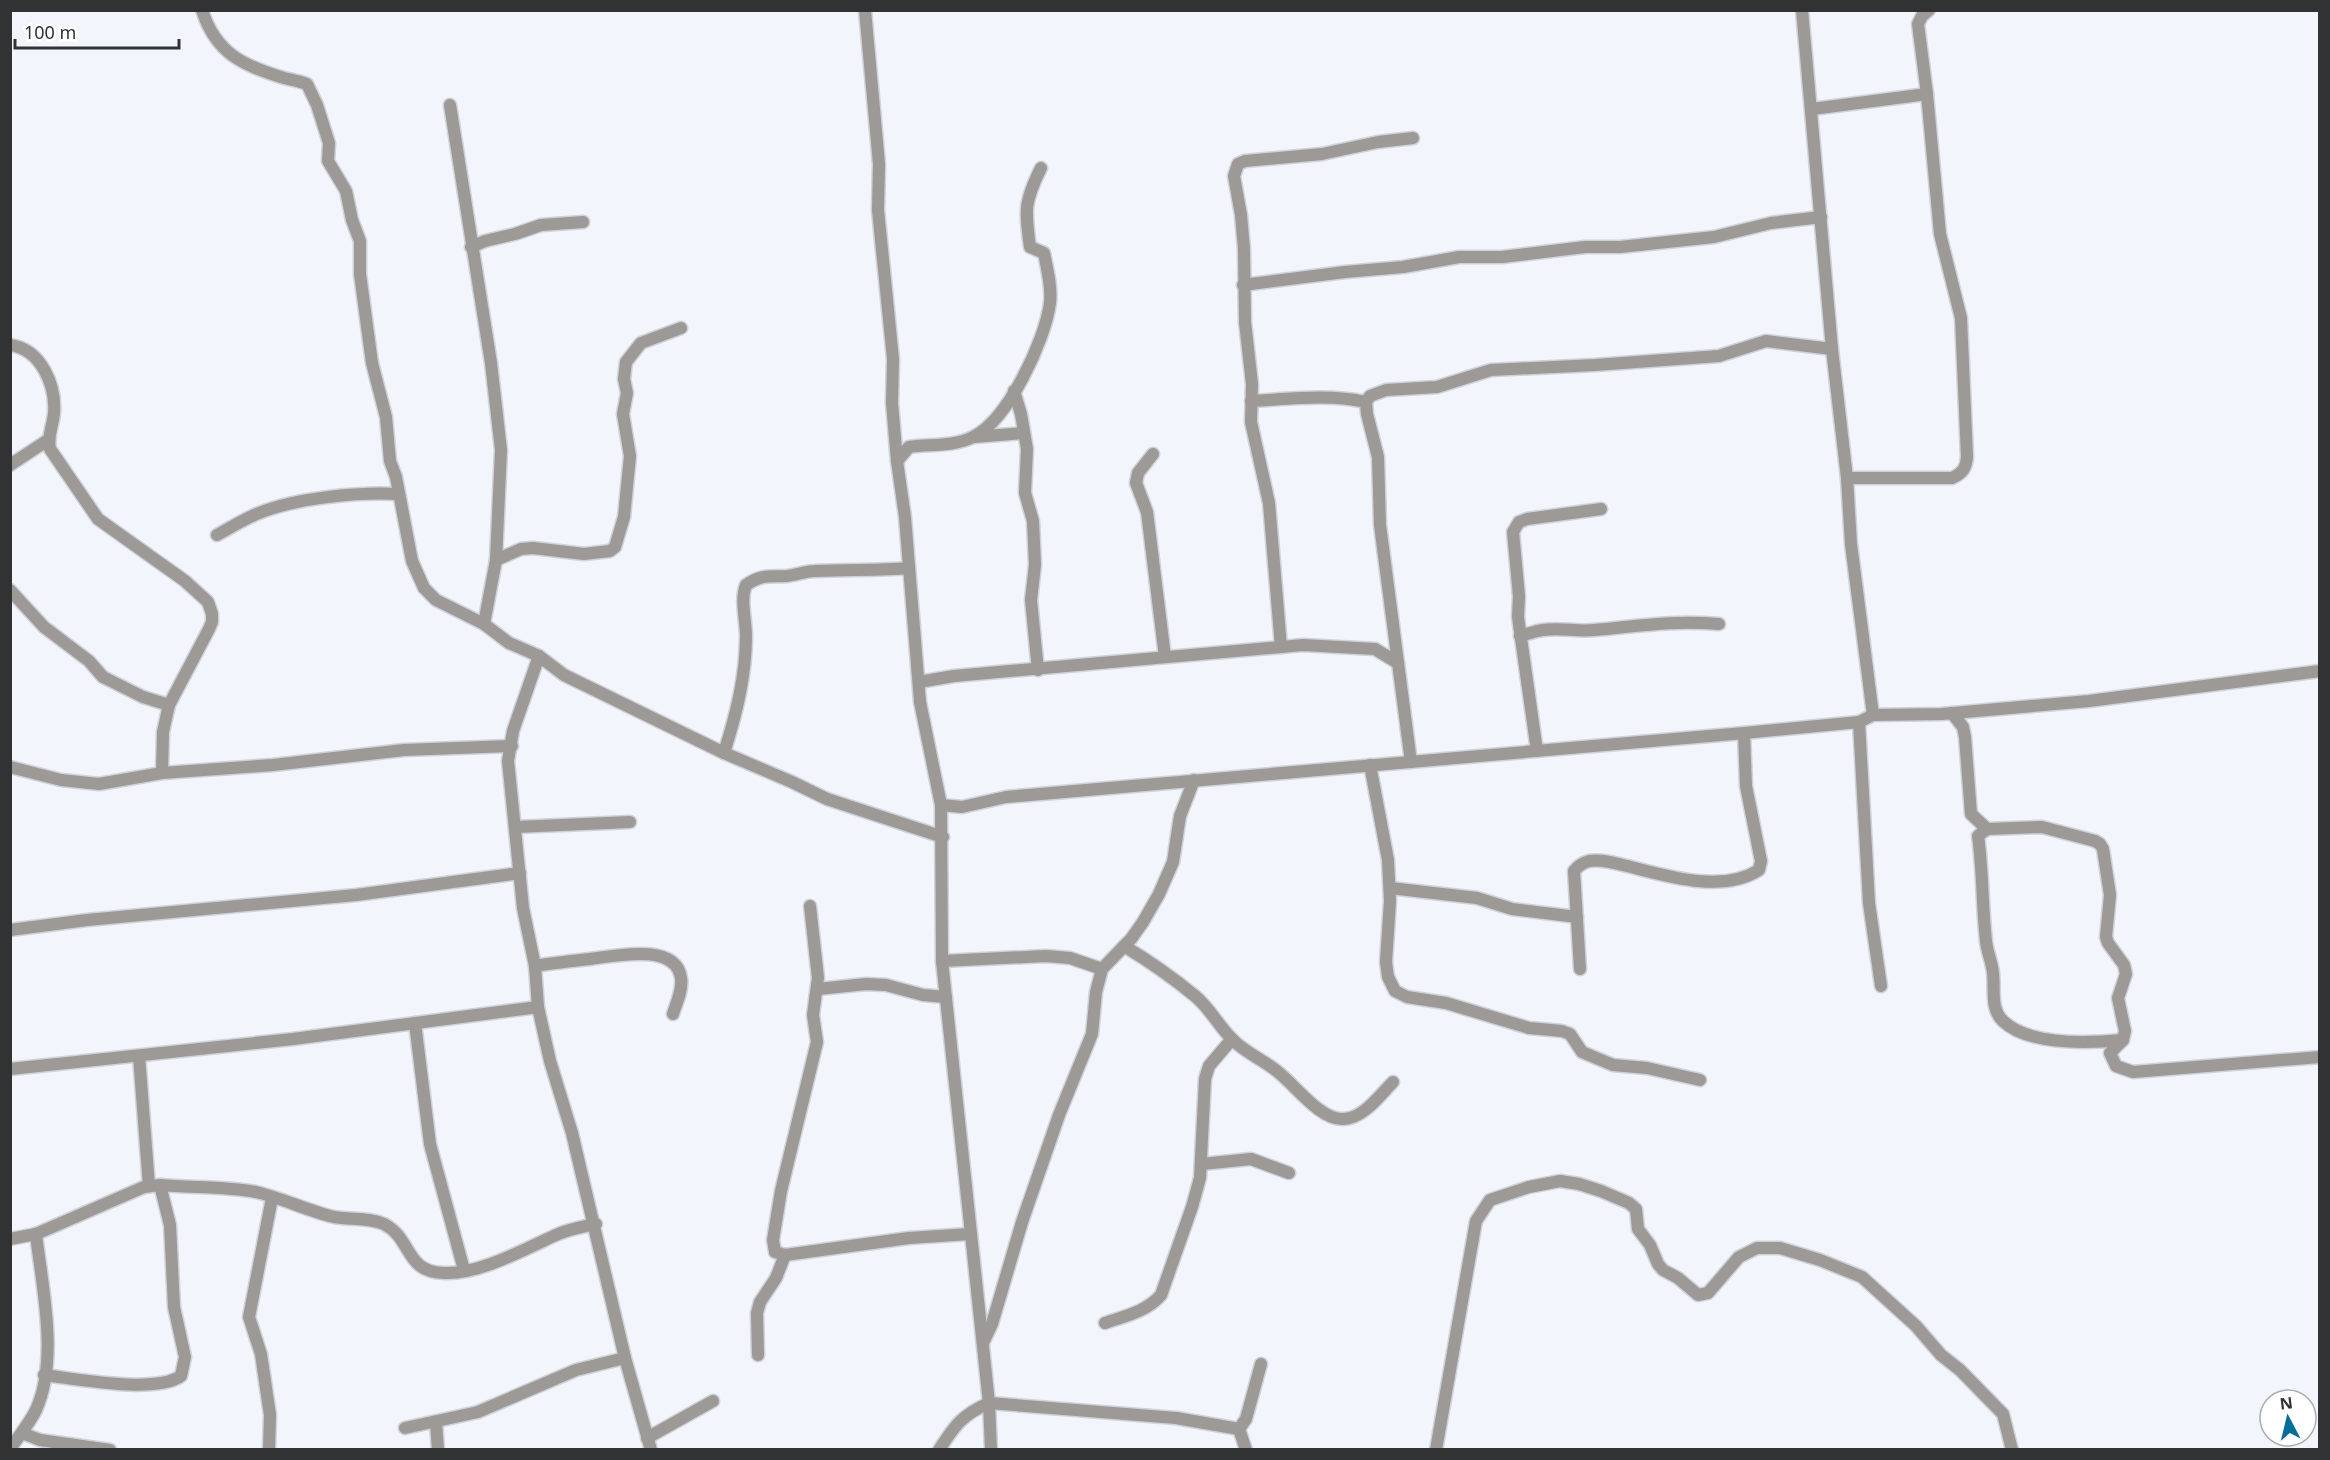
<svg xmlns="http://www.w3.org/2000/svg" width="2330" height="1460" viewBox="0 0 2330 1460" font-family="'Noto Sans',sans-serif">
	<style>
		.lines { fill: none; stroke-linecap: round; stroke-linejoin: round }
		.street-casing { stroke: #cfd3d8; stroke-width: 15 }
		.street { stroke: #9c9997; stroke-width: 12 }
	</style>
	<rect width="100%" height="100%" fill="#f2f6fc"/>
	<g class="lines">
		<defs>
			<g id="street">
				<path d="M202,10C216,54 244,66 284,78C292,80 299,81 307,84L317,105L329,143L328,161L346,191L352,220L360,241V274L372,363L386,417L390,461L396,477L412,561L424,588L436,600L484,624L509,643L539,656L564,675L724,753L792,782L827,799L943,837"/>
				<path d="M865,10L879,164L878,210L893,359L892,403L897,461L905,517L920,702L941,805L942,961L989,1403L991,1450"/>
				<path d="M1802,10L1832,349L1847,478L1851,544L1873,715"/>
				<path d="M1927,94L1918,24L1922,16L1929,10"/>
				<path d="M450,105L491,363L501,450L496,560L484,624"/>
				<path d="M1812,109L1927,94L1940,234L1961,318L1967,457C1966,468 1963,473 1952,478H1847"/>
				<path d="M471,247L485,241L515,234L541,225L583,222"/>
				<path d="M1243,285L1345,272L1403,267L1459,257H1502L1585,247H1620L1714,237L1771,223L1821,217"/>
				<path d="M10,345C41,349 56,385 54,413C53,426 47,436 50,449L98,519L185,581L208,602L212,614V622L209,629L169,705L163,732L162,773"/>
				<path d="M1014,391L1021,414L1027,449L1025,493L1033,521L1035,565L1031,600L1038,670"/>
				<path d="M1251,401C1290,399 1328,394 1366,402"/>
				<path d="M974,437L1023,433"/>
				<path d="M1153,454L1138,473L1136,483L1147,512L1165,657"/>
				<path d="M897,461L909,447C930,444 953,447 973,437C1008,420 1045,341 1050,303C1052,288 1047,268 1044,253L1030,247C1025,210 1024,202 1041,168"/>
				<path d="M10,465L48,440"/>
				<path d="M217,535C230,528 244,519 259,513C296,498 357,492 398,494"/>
				<path d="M496,560L521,549L533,548L584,554L610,551L615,547L624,517L630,456L623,414L627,393L624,379L626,362L641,343L681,328"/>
				<path d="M10,590L44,627L89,661L103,677L143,697L169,705"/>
				<path d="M1520,636C1528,634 1535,631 1543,630C1560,627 1577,632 1594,630C1639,626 1673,620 1719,624"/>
				<path d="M1281,647L1269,503L1251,422L1252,384L1245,322L1244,249L1241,215L1234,176L1238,164L1245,161L1322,154L1378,142L1413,138"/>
				<path d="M539,656L513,731L508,761L523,908L535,966L538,1007L550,1061L572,1133L625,1358L651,1450"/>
				<path d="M919,682L954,676L1303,645L1375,649L1398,663"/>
				<path d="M1952,713L1963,727L1965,737L1971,814L1987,829L1978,836C1983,871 1982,906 1986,941C1987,952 1992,962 1993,973C1995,989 1990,1009 2003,1021C2029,1046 2090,1043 2123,1040"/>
				<path d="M1859,722L1869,903L1881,986"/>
				<path d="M1537,751L1518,617L1519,596L1513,532L1519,522L1527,519L1601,509"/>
				<path d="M724,753C736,715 746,676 746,636C746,620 740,600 746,585C762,574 769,577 787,576C796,575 805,571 815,571C846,569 877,571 909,568"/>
				<path d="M1411,762L1380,525L1378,457L1367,414L1366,402L1370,396L1386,390L1437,387L1491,370L1595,365L1719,356L1766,341L1832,349"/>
				<path d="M1370,765L1388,860L1390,901L1386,962L1388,977L1395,991L1407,997L1446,1003L1529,1028L1562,1031L1570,1034L1582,1052L1613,1065L1647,1068L1700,1080"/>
				<path d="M10,767L61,780L99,784L162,773L273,765L404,750L512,746"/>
				<path d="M941,805L962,807L1006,797L1744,733L1859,722L1873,715L1942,714L2089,701L2320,671"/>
				<path d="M516,827L630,822"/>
				<path d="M1987,829L2042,827L2095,841L2100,844L2103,849L2110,895L2106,937L2108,943L2124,965L2126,974L2118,998L2125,1031L2123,1040L2110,1053L2116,1066L2133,1072L2320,1057"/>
				<path d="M1390,888L1477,898L1512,909L1577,917"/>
				<path d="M810,906L818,978L813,1015L817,1042L781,1191L773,1240L775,1252L785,1255L909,1238L970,1234"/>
				<path d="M10,930L87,920L356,895L520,873"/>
				<path d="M1124,946C1149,961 1172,977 1195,996C1210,1008 1219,1027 1233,1040C1247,1054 1264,1060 1278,1072C1295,1085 1320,1120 1343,1119C1363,1119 1380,1095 1393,1082"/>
				<path d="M942,961L1046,956L1070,958L1102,969"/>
				<path d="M535,966C553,963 572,961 590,959C614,956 676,942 681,978C683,990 676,1004 673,1014"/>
				<path d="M1580,969L1574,871C1578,866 1582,863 1589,861C1602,859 1619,864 1631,867C1670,877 1723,893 1759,870L1761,861L1746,786L1744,733"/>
				<path d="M818,989L866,984L886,985L923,995L946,997"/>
				<path d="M415,1023L430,1144L464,1270"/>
				<path d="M139,1056L149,1186"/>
				<path d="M10,1069L293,1039L538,1007"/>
				<path d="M1202,1164L1251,1159L1289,1173"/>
				<path d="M10,1239L36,1234L144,1187L160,1185C192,1188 224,1186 256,1192C282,1198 308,1211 334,1217C351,1220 368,1217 384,1224C413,1239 404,1272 444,1273C478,1275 525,1249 556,1235C569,1229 582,1227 596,1224"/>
				<path d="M1105,1323C1125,1316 1146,1312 1161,1295L1192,1207L1200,1178L1205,1079L1209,1066L1232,1039"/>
				<path d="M983,1343L992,1324L1022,1222L1059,1115L1092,1034L1096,992L1102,969L1131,939L1143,922L1159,894L1173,862L1180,816L1194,780"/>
				<path d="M758,1355L757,1313L760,1302L776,1278L785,1255"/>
				<path d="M44,1375C78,1379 155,1394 181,1376L185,1357L174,1307L170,1225L160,1185"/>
				<path d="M436,1422L438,1450"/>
				<path d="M405,1428L478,1412L576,1370L625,1358"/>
				<path d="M22,1433L40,1440L110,1450"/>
				<path d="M647,1438L713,1401"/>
				<path d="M10,1449C19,1436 29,1424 36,1410C59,1359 42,1287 36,1234"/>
				<path d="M269,1450L270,1415L266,1388L261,1354L249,1317L272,1198"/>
				<path d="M939,1450C955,1425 962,1415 989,1403L1176,1418L1239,1429"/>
				<path d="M1246,1450L1239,1429L1246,1419L1261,1364"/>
				<path d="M1436,1450L1476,1221L1490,1200L1529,1187L1560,1181L1579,1184L1601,1191L1629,1203L1636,1209L1638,1229L1650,1245L1658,1264L1663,1270L1678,1278L1698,1295L1708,1293L1739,1257L1757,1248H1780L1820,1260L1862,1277L1916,1326L1941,1355L1960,1370L2003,1414L2012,1450"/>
			</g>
		</defs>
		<use href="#street" class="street-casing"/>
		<use href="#street" class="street"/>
	</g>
	<rect width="2330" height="1460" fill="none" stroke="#303234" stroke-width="24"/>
	<g transform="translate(2288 1418) rotate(353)"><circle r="28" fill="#ffffff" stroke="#acadae" stroke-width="1.5"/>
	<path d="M0-4.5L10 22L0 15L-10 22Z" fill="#046d9a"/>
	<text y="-9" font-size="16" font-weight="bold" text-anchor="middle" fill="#303234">N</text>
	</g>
	<path d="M15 39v9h164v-9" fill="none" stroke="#303234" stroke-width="3"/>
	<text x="24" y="39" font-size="18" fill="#303234" stroke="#ffffff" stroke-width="4.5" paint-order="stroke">100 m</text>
</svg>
